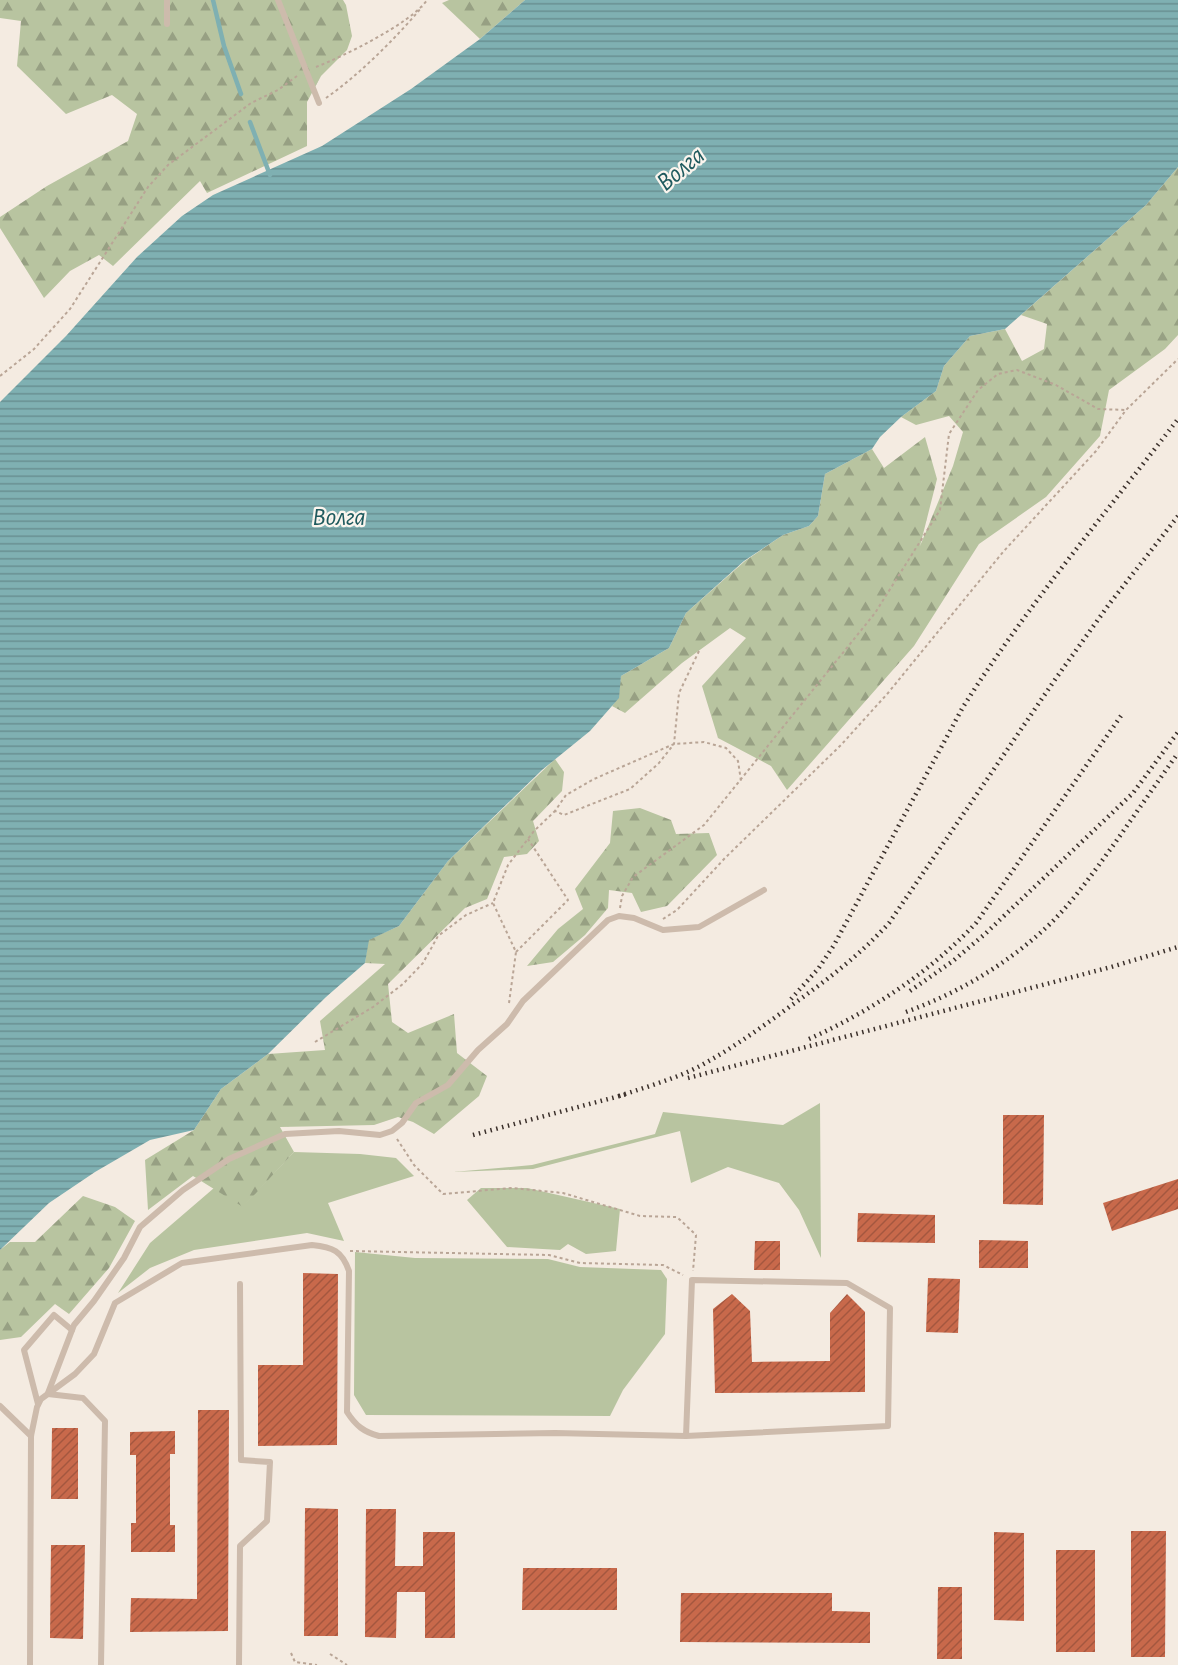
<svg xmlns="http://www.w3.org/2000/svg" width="1178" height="1665" viewBox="0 0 1178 1665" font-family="'Alegreya Sans',sans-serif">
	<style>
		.green { fill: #b8c4a0 }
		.forest { fill: url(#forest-firs) }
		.water { fill: url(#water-rules) }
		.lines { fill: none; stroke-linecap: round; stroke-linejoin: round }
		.stream { stroke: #7fb0b2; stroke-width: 4.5 }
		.building { fill: url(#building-hatch) }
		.path { stroke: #b9a596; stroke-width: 2; stroke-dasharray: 3 3; stroke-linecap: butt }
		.service { stroke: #cdbbac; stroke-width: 6 }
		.rail { stroke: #3b302b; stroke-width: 4.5; stroke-dasharray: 1.5 4.5; stroke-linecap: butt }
		.labels { text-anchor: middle; stroke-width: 4.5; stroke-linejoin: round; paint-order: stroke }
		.water-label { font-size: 26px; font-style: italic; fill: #1f5a5e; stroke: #fbf5ee }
	</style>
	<defs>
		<pattern id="forest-firs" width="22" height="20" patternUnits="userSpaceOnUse" patternTransform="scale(1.5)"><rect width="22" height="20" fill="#b8c4a0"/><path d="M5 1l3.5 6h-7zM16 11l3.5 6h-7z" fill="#97a083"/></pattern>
		<pattern id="water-rules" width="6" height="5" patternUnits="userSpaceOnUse" patternTransform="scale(1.5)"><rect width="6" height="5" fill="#7fb0b2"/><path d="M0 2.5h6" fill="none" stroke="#699091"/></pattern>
		<pattern id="building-hatch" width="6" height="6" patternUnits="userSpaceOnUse" patternTransform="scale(1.5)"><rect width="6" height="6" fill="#c8694b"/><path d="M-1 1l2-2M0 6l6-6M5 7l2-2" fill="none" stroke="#a4573f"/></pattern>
	</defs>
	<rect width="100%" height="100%" fill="#f4ebe1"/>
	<g class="green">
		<path d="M820,1103L821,1258L799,1210L779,1183L728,1167L691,1183L680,1131L533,1169L453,1172L532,1165L655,1134L663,1112L783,1125Z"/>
		<path d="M294,1152L360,1154L396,1158L414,1176L328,1203L344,1241L307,1233L194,1250L150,1268L118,1293L150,1243L214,1188L243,1206Z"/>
		<path d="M481,1188H527L620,1209L616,1251L586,1254L568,1244L560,1250L507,1247L467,1200Z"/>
		<path d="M355,1252L415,1258L548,1259L580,1267L661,1270L667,1279L665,1334L623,1390L610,1416L366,1415L354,1395Z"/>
	</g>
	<g class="forest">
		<path d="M0,0H343L346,5L352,36L347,50L321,76L307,102V146L207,193L200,181L113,266L99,255L70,271L44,298L0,228V217L47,186L128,141L137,114L112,95L66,114L17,66L21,21L0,18Z"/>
		<path d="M449,0H525L480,39L442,3Z"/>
		<path d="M1178,167V335L1165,349L1109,390L1100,436L1046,497L979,544L914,646L787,790L771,766L718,738L702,686L746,638L730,628L682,663L625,713L612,706L618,698L621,676L669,648L686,613L745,561L783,535L809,526L818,516L825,474L872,449L884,468L925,437L937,479L920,546L953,466L963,432L949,416L916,425L901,417L936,391L944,366L970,336L1005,329L1022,361L1044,349L1047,324L1021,315L1146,205Z"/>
		<path d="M555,759L564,772L562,791L533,821L539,841L527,854L504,857L487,899L465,908L388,984L392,1022L408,1033L454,1014L457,1053L487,1076L479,1096L434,1134L413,1122L398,1117L374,1125L280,1127L294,1152L243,1207L193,1176L148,1210L145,1160L194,1130L221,1089L268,1054L325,1050L320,1021L385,964L365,963L368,940L399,926L448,861Z"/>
		<path d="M640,808L671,820L676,834L709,833L717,855L667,906L641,912L632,893L609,890L608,908L585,935L553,962L527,966L558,929L583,909L575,889L610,843L613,811Z"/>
		<path d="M83,1196L115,1207L135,1221L109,1268L69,1314L55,1304L21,1337L0,1340V1250L10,1242H35Z"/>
	</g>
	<path class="water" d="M525,0H1178V167L1146,205L1005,329L970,336L944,366L936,391L901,417L880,437L872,449L825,474L818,516L809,526L783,535L744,561L686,613L669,648L621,676L619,698L590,731L542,770L448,861L399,926L369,940L365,963L326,997L268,1054L221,1089L194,1130L150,1140L95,1172L49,1203L0,1250V402L66,336L137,257L182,216L213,195L322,146L411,89L480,39Z"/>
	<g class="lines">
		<g class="stream">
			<path d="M213,0L224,46L241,94"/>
			<path d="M250,122L270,175"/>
		</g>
	</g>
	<g class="building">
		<path d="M1003,1115H1044L1043,1205L1003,1204Z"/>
		<path d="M1178,1179V1209L1112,1231L1103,1203Z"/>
		<path d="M858,1213L935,1215V1243L857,1242Z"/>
		<path d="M979,1240L1028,1241V1268H979Z"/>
		<path d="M755,1241H780V1270H754Z"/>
		<path d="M303,1273L338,1274L337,1445L258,1446V1365H303Z"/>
		<path d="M928,1278L960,1279L958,1333L926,1332Z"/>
		<path d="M732,1294L750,1311L752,1362L830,1361V1313L847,1294L865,1312V1392L715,1393L713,1309Z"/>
		<path d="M198,1410H229L228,1631L130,1632L131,1598L197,1599Z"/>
		<path d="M52,1428H78V1499H51Z"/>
		<path d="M175,1431V1454H170V1525H175V1552H131V1523H136V1455H130V1432Z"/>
		<path d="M305,1508L338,1509V1636H304Z"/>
		<path d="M366,1509H396L395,1566H423V1532H455V1638H425V1592H397L396,1638L365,1637Z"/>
		<path d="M1131,1531H1166L1165,1657H1131Z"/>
		<path d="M994,1532L1024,1533V1621L994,1620Z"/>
		<path d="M51,1545H85L83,1639L50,1638Z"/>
		<rect x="1056" y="1550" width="39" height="102"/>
		<path d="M523,1568H617V1610H522Z"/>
		<path d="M938,1587H962V1659H937Z"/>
		<path d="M681,1593H832V1611L870,1612V1643L680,1642Z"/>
	</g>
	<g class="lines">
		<g class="path">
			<path d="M316,67C344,56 410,24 427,0"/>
			<path d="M326,98C360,74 395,39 422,7"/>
			<path d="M0,376L34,349L70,309L148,187L168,165L251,103L278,90L297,76"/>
			<path d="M699,651L679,693L674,744L659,763L630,789L564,815L555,811L566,795L594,779L674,744L704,742L726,748L738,761L741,781"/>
			<path d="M620,908L622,896L633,877L704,825L875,613L940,510L949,434L978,390L998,374L1017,370L1056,385L1098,409L1126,410"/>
			<path d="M663,919L677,910L725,858L841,745L888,693L1003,552L1096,451L1126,410L1178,359"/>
			<path d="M516,952L568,900L528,839"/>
			<path d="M509,1003L516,952L493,903L508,865L534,831L555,811"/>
			<path d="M315,1042L373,1007L403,984L423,963L438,936L466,915L493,903"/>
			<path d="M397,1139L414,1165L443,1194L512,1188L563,1193L640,1216L677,1217L696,1235L693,1271"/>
			<path d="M350,1251L549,1255L580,1263L663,1265L683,1275"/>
			<path d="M291,1653L295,1662L317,1665"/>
			<path d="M330,1654L347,1665"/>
		</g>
		<g class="service">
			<path d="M278,0L319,103"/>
			<path d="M167,24V0"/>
			<path d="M48,1393L74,1325L94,1301L124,1258L140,1227L183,1190L229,1159L285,1134L339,1131L380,1135L392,1131L402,1123L416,1103L448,1085L478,1050L507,1024L523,1001L608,920L619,916L634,918L663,930L699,927L764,890"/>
			<path d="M48,1394L83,1398L105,1421L101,1665"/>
			<path d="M38,1404L24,1350L54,1315L72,1330"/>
			<path d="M0,1406L31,1436"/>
			<path d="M30,1665L31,1436L37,1407L41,1399L75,1374L94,1354L115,1303L182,1263L312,1245C333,1247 342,1251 349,1271L347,1412C356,1426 364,1432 379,1436L555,1433L686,1436L888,1426L890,1308L847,1283L692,1280L686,1436"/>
			<path d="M239,1665L240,1546L267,1521L270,1462L241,1460L240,1284"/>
		</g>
		<g class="rail">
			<path d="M910,991L953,961L985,934L1133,793L1178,732"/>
			<path d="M791,999L818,969L834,945L963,707C1027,606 1105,514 1178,419"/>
			<path d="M906,1012C955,994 999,969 1039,934C1068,909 1090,877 1112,847C1134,816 1156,784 1178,753"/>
			<path d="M809,1039C871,1011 929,973 976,923L1123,713"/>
			<path d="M688,1078L1111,967L1178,947"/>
			<path d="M619,1096C646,1087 675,1079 700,1066C733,1048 762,1027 792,1005C827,980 860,955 889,923L1054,681L1110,603L1178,516"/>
			<path d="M473,1135L627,1094"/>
		</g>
	</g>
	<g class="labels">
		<g class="water-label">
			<text transform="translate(680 168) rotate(-40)" y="9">Волга</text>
			<text x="339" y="525">Волга</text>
		</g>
	</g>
</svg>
